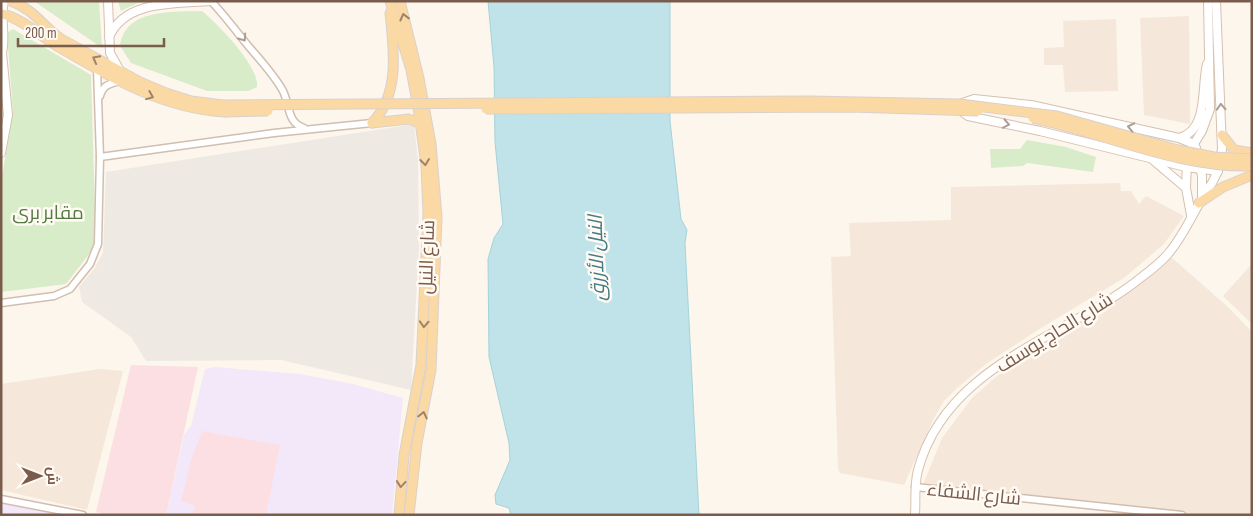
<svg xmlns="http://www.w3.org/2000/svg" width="1253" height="516" viewBox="0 0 1253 516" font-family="'Sofia Sans Condensed',Cairo,sans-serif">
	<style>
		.residential { fill: #f5e8da }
		.industrial { fill: #efe9e4 }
		.education { fill: #f3e8fa }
		.medical { fill: #fbdfe3 }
		.green { fill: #d8ecc9 }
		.water { fill: #bfe3e8; stroke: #a5d3da }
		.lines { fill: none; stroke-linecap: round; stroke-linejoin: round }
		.tertiary-casing { stroke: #d1beb0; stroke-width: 9 }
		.secondary-casing { stroke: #d6c0b0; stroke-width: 10 }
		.primary-casing { stroke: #dad1cd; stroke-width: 11 }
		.tertiary { stroke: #fff; stroke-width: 6 }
		.secondary { stroke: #fff; stroke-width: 8 }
		.primary { stroke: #fbd9a5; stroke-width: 9 }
		.primary-bridge-casing { stroke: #dad1cd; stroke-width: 11; stroke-linecap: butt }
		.primary-bridge { stroke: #fbd9a5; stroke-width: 9 }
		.oneway { stroke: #a18267 }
		.oneway2 { stroke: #af9d94 }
		.labels { text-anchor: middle; stroke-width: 5; stroke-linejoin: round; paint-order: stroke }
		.park-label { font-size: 19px; fill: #537a41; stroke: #fffaf3 }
		.street-label { font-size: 19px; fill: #7a5c4d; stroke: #fffaf3 }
		.water-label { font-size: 20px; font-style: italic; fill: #437c86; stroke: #fffaf3 }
	</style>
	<rect width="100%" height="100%" fill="#fdf6ec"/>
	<g class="residential">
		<path d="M1189,16L1190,124L1144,115L1140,18Z"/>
		<path d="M1116,19L1118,91L1065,92L1063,65H1044V48L1064,47L1063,21Z"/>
		<path d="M1120,183L1121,191H1131L1139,204L1146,196L1184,216L1164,244L1124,278L1041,328L986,364L957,388L944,401L934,418L904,485L840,473L838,469L831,257L851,256L849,223L951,220V187Z"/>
		<path d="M1170,256L1228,307L1252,332V515H1193L922,487L942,438L972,398L997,376L1149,277Z"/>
		<path d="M1252,264V324L1223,296Z"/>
		<path d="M100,369L123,371L87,510L1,490V384Z"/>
	</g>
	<path class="industrial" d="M414,124L418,160L419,247L411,390L281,360L146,361L131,337L82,302L79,287L94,269L103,253L106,172Z"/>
	<g class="education">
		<path d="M215,367L300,374L353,384L403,398L392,515H166L184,435L191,426L205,369Z"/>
		<path d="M1,501L66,515H1Z"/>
	</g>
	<g class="medical">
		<path d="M131,365L198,367L166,515H109L96,512Z"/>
		<path d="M202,431L280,445L266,515H193L195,506L181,501L191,460Z"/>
	</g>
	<g class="green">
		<path d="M34,1H99L102,48Z"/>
		<path d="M118,1H171L138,3L121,11Z"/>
		<path d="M202,11C218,24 260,67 257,87L248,91H207L131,63L120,46C125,8 173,12 202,11Z"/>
		<path d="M13,29L91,75L96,245L66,284L1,292V182L13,113L7,33Z"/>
		<path d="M1027,140L1066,147L1096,157L1093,172L1027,163L1023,166L991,168L990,149H1020Z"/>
	</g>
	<path class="water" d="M488,1H670V121L681,219L687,230L685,243L699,515H511L509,508L496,504L495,495L510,460L509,443L489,357L488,259L494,238L503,224L495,142L494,67Z"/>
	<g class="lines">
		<defs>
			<g id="tertiary">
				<path d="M211,1C224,15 234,28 245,42C258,58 273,73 283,91C290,105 287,123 304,128"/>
				<path d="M100,96C103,85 109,84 120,81"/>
				<path d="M100,157L274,133L372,123"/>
				<path d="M1,303L54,296L70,289L90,264L98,244L100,157L97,69"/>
				<path d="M915,487L1182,515"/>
				<path d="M1,499L83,515"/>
			</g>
			<g id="secondary">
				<path d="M108,1L110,53L120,71"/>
				<path d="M109,37C125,0 174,4 210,1"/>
				<path d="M960,104L974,99L1031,105L1179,138L1194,144L1196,148L1202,176V197"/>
				<path d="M960,110L968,116L1040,131L1186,167L1218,171"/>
				<path d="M1179,138C1209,130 1201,88 1207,64"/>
				<path d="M1192,147L1202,131L1210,109L1208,1"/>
				<path d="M1,153L8,115L2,53C6,36 0,18 4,1"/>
				<path d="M1153,160L1186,188"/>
				<path d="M1187,163L1186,188L1191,215"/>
				<path d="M915,515C916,499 914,485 918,470C947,363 1067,338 1143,276C1151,270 1161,262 1168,254C1186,233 1196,205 1212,183L1218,171L1222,149L1216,1"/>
			</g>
			<g id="primary">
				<path d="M11,1C33,9 43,26 61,39L140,82L166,93L191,101L223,105"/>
				<path d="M390,1L411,70L418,107L426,165L428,214L421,365L404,455L399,515"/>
				<path d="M400,1L419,78L431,144L437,217L431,370L417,443L409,515"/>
				<path d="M1,14C15,14 44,38 57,46C110,77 161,108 224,112"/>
				<path d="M372,123C400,95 394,50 390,13"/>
				<path d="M372,123L409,119L419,123"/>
				<path d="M1222,135L1234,150L1252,153"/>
				<path d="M1199,203L1223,187L1252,175"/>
			</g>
		</defs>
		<use href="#tertiary" class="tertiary-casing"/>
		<use href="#secondary" class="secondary-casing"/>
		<use href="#primary" class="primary-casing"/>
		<use href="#tertiary" class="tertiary"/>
		<use href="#secondary" class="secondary"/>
		<use href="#primary" class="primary"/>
		<defs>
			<g id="primary-bridge">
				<path d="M223,105L810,101L960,104L1057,116L1178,150L1214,157L1252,159"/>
				<path d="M486,109L851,107L978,111"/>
				<path d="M224,112L268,111"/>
				<path d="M1033,118C1105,133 1177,168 1252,166"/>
			</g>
		</defs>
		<use href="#primary-bridge" class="primary-bridge-casing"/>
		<use href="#primary-bridge" class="primary-bridge"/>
	</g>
	<defs><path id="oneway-chevron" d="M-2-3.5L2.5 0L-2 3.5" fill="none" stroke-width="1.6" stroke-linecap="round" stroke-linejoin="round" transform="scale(1.25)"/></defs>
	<g class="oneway">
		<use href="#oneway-chevron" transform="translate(404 17) rotate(-104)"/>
		<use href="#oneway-chevron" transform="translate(96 59) rotate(-152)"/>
		<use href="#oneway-chevron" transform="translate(150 96) rotate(22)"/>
		<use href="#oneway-chevron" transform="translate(425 162) rotate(83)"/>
		<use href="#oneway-chevron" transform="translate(424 324) rotate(93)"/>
		<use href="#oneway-chevron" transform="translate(423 415) rotate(-77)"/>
		<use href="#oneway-chevron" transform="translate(401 484) rotate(95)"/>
	</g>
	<g class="oneway2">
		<use href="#oneway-chevron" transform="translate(243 38) rotate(55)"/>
		<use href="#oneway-chevron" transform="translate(1221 107) rotate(-93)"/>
		<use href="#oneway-chevron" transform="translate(1006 124) rotate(11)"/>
		<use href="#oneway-chevron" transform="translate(1131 127) rotate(-168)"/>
	</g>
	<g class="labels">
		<g class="park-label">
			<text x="48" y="219">مقابر برى</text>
		</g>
		<g class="street-label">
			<text transform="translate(426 257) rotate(-88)" y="7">شارع النيل</text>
			<text transform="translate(1054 332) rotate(-32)" y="7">شارع الحاج يوسف</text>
			<text transform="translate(974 493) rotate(6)" y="7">شارع الشفاء</text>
		</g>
		<g class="water-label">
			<text transform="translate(596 258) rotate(-92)" y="7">النيل الأزرق</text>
		</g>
	</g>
	<rect width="1253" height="516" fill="none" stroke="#7a5c4d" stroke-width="5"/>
	<g transform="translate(40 476) rotate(90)" stroke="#fffaf3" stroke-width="4" paint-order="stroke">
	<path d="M0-4L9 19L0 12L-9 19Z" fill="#7a5c4d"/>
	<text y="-8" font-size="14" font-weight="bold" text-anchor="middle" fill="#7a5c4d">ش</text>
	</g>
	<path d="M18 38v8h146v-8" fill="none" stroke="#7a5c4d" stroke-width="2.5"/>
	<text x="25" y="38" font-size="15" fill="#7a5c4d" stroke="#fffaf3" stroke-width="4" paint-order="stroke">200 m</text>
</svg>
